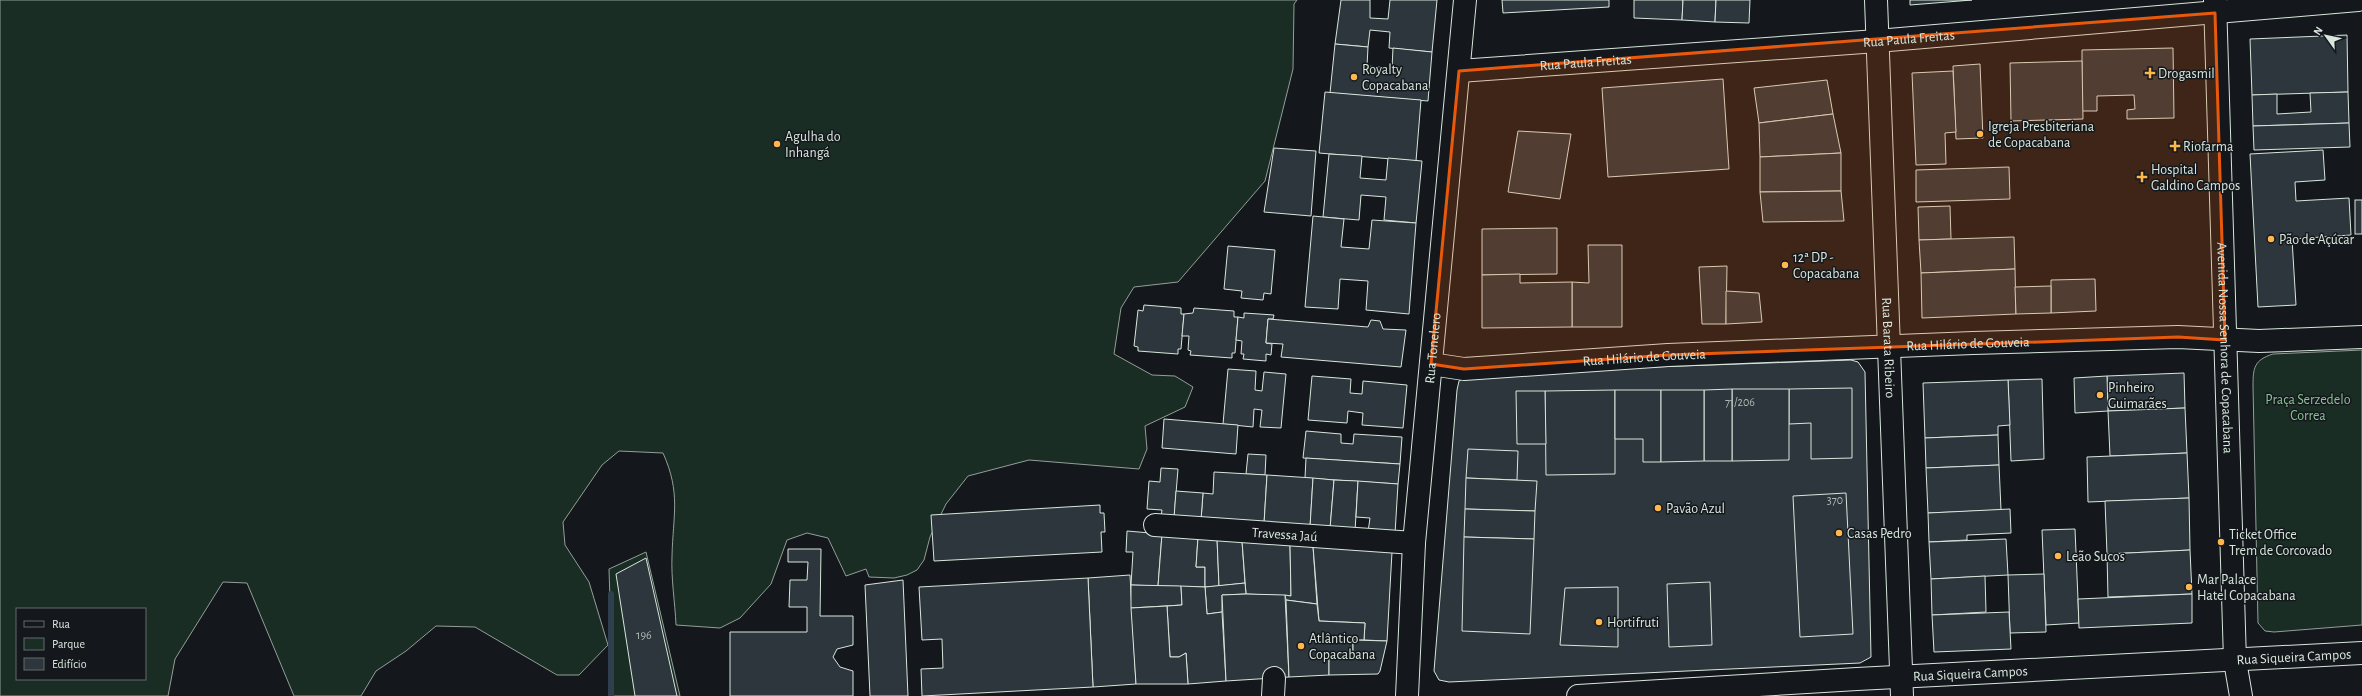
<svg xmlns="http://www.w3.org/2000/svg" width="2362" height="696" viewBox="0 0 2362 696" font-family="'Alegreya Sans',sans-serif">
	<style>
		.green { fill: #1a2d24; stroke: #939e99; fill-rule: evenodd }
		.lines { fill: none; stroke-linecap: round; stroke-linejoin: round }
		.stream { stroke: #2f3f4d; stroke-width: 6 }
		.building { fill: #2c363c; stroke: #d8e6dc }
		.minor-casing { stroke: #d8e6dc; stroke-width: 24 }
		.major-casing { stroke: #d8e6dc; stroke-width: 24 }
		.minor { stroke: #14181c; stroke-width: 22 }
		.major { stroke: #14181c; stroke-width: 22 }
		.marked { fill: #e8590c; fill-opacity: 0.2; stroke: #e8590c; stroke-width: 3; stroke-linejoin: round }
		.poi-dot { fill: #ffb74d; stroke: #14181c; stroke-width: 1.5 }
		.labels { text-anchor: middle; stroke-width: 3; stroke-linejoin: round; paint-order: stroke }
		.number-label { font-size: 12px; fill: #adbab4 }
		.street-label { font-size: 14px; fill: #d8e6dc; stroke: #14181c }
		.poi-label { font-size: 14px; fill: #d8e6dc; stroke: #14181c; text-anchor: start }
		.park-label { font-size: 14px; fill: #8ac095; stroke: #14181c }
	</style>
	<rect width="100%" height="100%" fill="#14181c"/>
	<g class="green">
		<path d="M0,0H1297L1294,4L1293,69L1265,181L1178,282L1134,287L1121,308L1114,354L1152,375L1175,376L1193,387L1185,407L1145,426L1147,449L1139,469L1029,460L968,476L946,504L930,537L924,560L917,570L907,575L894,578L869,577L866,569L846,576L828,538L807,533L787,540L771,584L740,618L720,628L676,625C675,602 671,579 672,556C673,515 681,493 663,453L619,451L602,465L563,522L565,545L589,582L608,645L579,675H557L475,627L436,626L406,651L376,671L361,696H294L247,583L223,582L175,659L168,696H0ZM17,609H145V679H17Z"/>
		<path d="M2362,350V625L2274,632L2265,631L2258,623L2253,386C2253,368 2254,360 2273,354Z"/>
		<path d="M646,552L680,696H613L609,569Z"/>
	</g>
	<g class="lines">
		<path class="stream" d="M611,696V594"/>
	</g>
	<g class="building">
		<path d="M1341,0H1370V18L1388,19L1390,0H1437L1432,52L1389,48L1390,32L1370,30L1368,47L1335,44Z"/>
		<path d="M1502,0H1609V7L1503,13Z"/>
		<path d="M1634,0H1683L1682,20L1634,18Z"/>
		<path d="M1683,0H1716L1715,22L1682,20Z"/>
		<path d="M1716,0H1750L1749,23L1715,22Z"/>
		<path d="M1910,0H1972L1910,5Z"/>
		<path d="M2347,35L2348,92L2252,95L2250,39Z"/>
		<path d="M1335,44L1368,47L1367,66L1392,68L1393,48L1432,52L1428,101L1330,93Z"/>
		<path d="M2173,48L2174,118L2127,119V110L2135,109L2134,95L2097,96V111H2082V50Z"/>
		<path d="M2082,61L2083,119L2011,121L2010,63Z"/>
		<path d="M1980,64L1983,138L1956,139L1953,66Z"/>
		<path d="M1953,71L1956,132L1945,133L1946,164L1916,165L1912,73Z"/>
		<path d="M1723,79L1729,169L1608,177L1602,88Z"/>
		<path d="M1827,80L1833,114L1759,123L1754,88Z"/>
		<path d="M1325,92L1421,100L1416,161L1319,153Z"/>
		<path d="M2348,92L2349,123L2253,126L2252,95L2277,94V114L2311,112L2310,93Z"/>
		<path d="M1833,114L1841,153L1760,157L1759,123Z"/>
		<path d="M2349,123L2350,147L2254,150L2253,126Z"/>
		<path d="M1518,131L1571,134L1560,199L1508,192Z"/>
		<path d="M1274,148L1316,151L1311,216L1264,212Z"/>
		<path d="M2323,150L2325,180L2295,182L2296,201L2349,198L2351,235L2292,239L2296,305L2258,307L2250,154Z"/>
		<path d="M1841,153V191L1760,192V157Z"/>
		<path d="M1329,154L1362,156L1360,178L1386,180L1388,158L1422,161L1416,223L1384,220L1386,197L1361,195L1359,220L1323,217Z"/>
		<path d="M2009,167L2010,199L1916,202V170Z"/>
		<path d="M1841,191L1844,221L1763,222L1760,192Z"/>
		<rect x="2355" y="200" width="7" height="34"/>
		<path d="M1950,206L1951,239L1919,240L1918,207Z"/>
		<path d="M1313,216L1344,219L1341,247L1369,249L1372,220L1416,223L1409,314L1366,310L1368,281L1340,279L1338,309L1305,307Z"/>
		<path d="M1557,228V274L1482,275V229Z"/>
		<path d="M2014,237L2015,269L1921,273L1919,240Z"/>
		<path d="M1588,245H1622V327H1572V282L1589,283Z"/>
		<path d="M1228,246L1275,250L1271,294L1264,293L1263,300L1241,298L1242,291L1224,289Z"/>
		<path d="M1727,266L1726,324H1702L1699,267Z"/>
		<path d="M2015,269L2016,314L1922,318L1921,273Z"/>
		<path d="M1520,274V283L1572,282V327L1482,328V275Z"/>
		<path d="M2095,279L2096,311L2051,313V280Z"/>
		<path d="M2051,286V313L2016,314L2015,287Z"/>
		<path d="M1726,291L1759,293L1762,322L1726,324Z"/>
		<path d="M1144,305L1181,308V314H1184L1181,349H1178V354L1138,351V347L1134,346L1138,310L1143,311Z"/>
		<path d="M1194,308L1234,311V317H1238L1235,353H1232V358L1190,355L1191,351L1188,350L1189,336H1182L1184,314L1193,313Z"/>
		<path d="M1244,313L1274,315L1273,319H1268L1266,343L1272,344L1271,355L1266,354V361L1243,359L1244,354H1241L1242,341L1236,340L1238,317L1244,318Z"/>
		<path d="M1268,319L1368,327L1371,320L1380,321L1383,329L1406,330L1401,367L1281,357L1283,344L1266,343Z"/>
		<path d="M1851,360L1858,362L1865,372L1871,657L1860,663L1449,682L1439,680L1434,671L1457,390L1459,381L1468,376L1485,373Z"/>
		<path d="M1228,369L1256,371L1255,390L1262,391L1264,372L1286,374L1281,428L1260,427L1262,410L1254,409L1253,427L1223,424Z"/>
		<path d="M2184,373L2185,408L2108,411L2107,376Z"/>
		<path d="M1312,376L1351,379L1350,393L1362,394L1363,381L1407,385L1403,428L1362,425L1363,413L1348,411L1347,423L1308,420Z"/>
		<path d="M2107,376L2108,411L2075,413L2074,378Z"/>
		<path d="M2042,379L2044,459L2011,461L2008,380Z"/>
		<path d="M2008,380L2010,425L1998,426V435L1925,438L1923,383Z"/>
		<path d="M1852,388V458L1811,459V423L1789,424V389Z"/>
		<path d="M1732,389H1789V460L1732,461Z"/>
		<path d="M1732,389V461H1704V390Z"/>
		<path d="M1615,390V474L1546,475L1545,391Z"/>
		<path d="M1615,390H1661V462H1643V439H1615Z"/>
		<path d="M1661,390H1704V461L1661,462Z"/>
		<path d="M1516,391H1545L1546,444H1517Z"/>
		<path d="M2185,408L2187,453L2110,456L2108,411Z"/>
		<path d="M1164,419L1238,425L1236,454L1162,448Z"/>
		<path d="M1306,431L1341,434V443L1353,444L1354,434L1402,437L1400,464L1303,458Z"/>
		<path d="M1998,435L1999,465L1926,468L1925,438Z"/>
		<path d="M1468,449L1518,451L1517,480L1466,478Z"/>
		<path d="M2187,453L2189,498L2088,502L2087,457Z"/>
		<path d="M1248,454L1266,455L1265,475L1246,474Z"/>
		<path d="M1306,458L1400,464L1398,484L1305,478Z"/>
		<path d="M1999,465L2001,510L1928,513L1926,468Z"/>
		<path d="M1161,468L1178,469L1174,518L1161,517L1162,510L1147,509L1149,481L1160,482Z"/>
		<path d="M1214,472L1267,475L1264,524L1201,520L1203,493L1213,494Z"/>
		<path d="M1267,475L1313,478L1310,527L1264,524Z"/>
		<path d="M1313,478L1334,480L1330,529L1310,527Z"/>
		<path d="M1466,478L1537,481L1535,511L1465,509Z"/>
		<path d="M1334,480L1358,481L1355,531L1330,529Z"/>
		<path d="M1358,481L1398,484L1395,534L1368,532L1370,518L1356,517Z"/>
		<path d="M1176,491L1203,493L1201,520L1174,518Z"/>
		<path d="M1846,493L1853,634L1800,637L1793,496Z"/>
		<path d="M2189,498L2190,550L2107,554L2105,501Z"/>
		<path d="M1100,505V513H1104L1105,532H1101L1102,552L934,561L931,515Z"/>
		<path d="M1465,509L1535,511L1534,539L1464,537Z"/>
		<path d="M2010,509L2011,533L1967,535V540L1929,542L1928,513Z"/>
		<path d="M2075,529L2079,623L2046,625L2042,530Z"/>
		<path d="M1127,531L1162,534L1158,586L1131,585L1133,552H1126Z"/>
		<path d="M1162,534L1198,537L1196,567H1205V587L1158,586Z"/>
		<path d="M1198,537L1217,538L1219,586L1205,587V567H1196Z"/>
		<path d="M1464,537L1534,539L1530,634L1462,631Z"/>
		<path d="M1217,538L1242,541L1245,583L1219,586Z"/>
		<path d="M2006,539L2008,575L1931,579L1929,542Z"/>
		<path d="M1242,541L1290,545L1291,596L1246,594Z"/>
		<path d="M1290,545L1313,546L1317,604L1286,600L1285,595L1291,596Z"/>
		<path d="M1313,546L1392,552L1387,641L1364,640L1365,623L1319,621Z"/>
		<path d="M788,549H821L820,616H853V645L837,649L833,657L840,667L853,671V696H730V632H807V607H789L790,580H807L808,562H788Z"/>
		<path d="M2190,550L2192,594L2108,597L2107,554Z"/>
		<path d="M646,558L677,696H635L616,574Z"/>
		<path d="M2044,574L2046,632L2010,633L2008,575Z"/>
		<path d="M1130,575L1136,684L1093,687L1088,578Z"/>
		<path d="M1985,576L1986,612L1932,615L1931,579Z"/>
		<path d="M1088,578L1093,687L922,696L921,669L943,668L942,639L922,640L919,587Z"/>
		<path d="M903,580L908,696H870L865,585Z"/>
		<path d="M1710,582L1712,645L1669,647L1667,584Z"/>
		<path d="M1245,583L1246,594L1222,595V612L1207,614L1205,587Z"/>
		<path d="M1131,585L1181,586L1182,605L1131,608Z"/>
		<path d="M1181,586L1205,587L1207,614L1222,612L1226,681L1188,684L1186,653L1179,657H1170L1167,606L1182,605Z"/>
		<path d="M1618,587V647L1560,645L1565,588Z"/>
		<path d="M1246,594L1285,595L1289,677L1226,681L1222,595Z"/>
		<path d="M2192,594V623L2079,628L2078,599Z"/>
		<path d="M1286,600L1317,604L1319,621L1365,623L1364,640H1353V654H1329V675L1289,677Z"/>
		<path d="M1167,606L1170,657H1179L1186,653L1188,684H1136L1131,608Z"/>
		<path d="M2009,612L2011,649L1934,652L1932,615Z"/>
		<path d="M1353,640L1387,641L1380,671L1378,674L1329,675V654H1353Z"/>
	</g>
	<g class="lines">
		<defs>
			<g id="minor">
				<path id="s1" d="M1459,71L1877,41L2358,0"/>
				<path id="s2" d="M1431,364L1464,369L1668,355L1973,343L2178,337L2259,341L2362,337"/>
				<path id="s3" d="M1155,525L1414,543"/>
				<path d="M1273,696L1274,678"/>
				<path id="s4" d="M1407,696L1414,543L1465,0"/>
			</g>
			<g id="major">
				<path id="s5" d="M1876,0L1902,696"/>
				<path id="s6" d="M2215,0L2235,661L2241,696"/>
				<path id="s7" d="M1578,696L1857,679L2362,653"/>
			</g>
		</defs>
		<use href="#minor" class="minor-casing"/>
		<use href="#major" class="major-casing"/>
		<use href="#minor" class="minor"/>
		<use href="#major" class="major"/>
	</g>
	<path class="marked" d="M2215,13L2225,340L2178,337L1668,355L1464,369L1431,364L1459,71Z"/>
	<g class="poi-dot">
		<path d="M2148 67h4v4h4v4h-4v4h-4v-4h-4v-4h4z"/>
		<circle cx="1354" cy="77" r="4"/>
		<circle cx="1980" cy="134" r="4"/>
		<circle cx="777" cy="144" r="4"/>
		<path d="M2173 140h4v4h4v4h-4v4h-4v-4h-4v-4h4z"/>
		<path d="M2140 171h4v4h4v4h-4v4h-4v-4h-4v-4h4z"/>
		<circle cx="2271" cy="239" r="4"/>
		<circle cx="1785" cy="265" r="4"/>
		<circle cx="2100" cy="395" r="4"/>
		<circle cx="1658" cy="508" r="4"/>
		<circle cx="1839" cy="533" r="4"/>
		<circle cx="2221" cy="542" r="4"/>
		<circle cx="2058" cy="556" r="4"/>
		<circle cx="2189" cy="587" r="4"/>
		<circle cx="1599" cy="622" r="4"/>
		<circle cx="1301" cy="646" r="4"/>
	</g>
	<g class="labels">
		<g class="number-label">
			<text x="1740" y="406">71/206</text>
			<text x="1835" y="504">370</text>
			<text x="644" y="639">196</text>
		</g>
		<g class="street-label">
			<text dy="5" stroke="none"><textPath href="#s1" startOffset="451">Rua Paula Freitas</textPath></text>
			<text dy="5" stroke="none"><textPath href="#s1" startOffset="127">Rua Paula Freitas</textPath></text>
			<text dy="5" stroke="none"><textPath href="#s2" startOffset="538">Rua Hilário de Gouveia</textPath></text>
			<text dy="5" stroke="none"><textPath href="#s4" startOffset="349">Rua Tonelero</textPath></text>
			<text dy="5" stroke="none"><textPath href="#s5" startOffset="348">Rua Barata Ribeiro</textPath></text>
			<text dy="5" stroke="none"><textPath href="#s6" startOffset="348">Avenida Nossa Senhora de Copacabana</textPath></text>
			<text dy="5" stroke="none"><textPath href="#s2" startOffset="214">Rua Hilário de Gouveia</textPath></text>
			<text dy="5" stroke="none"><textPath href="#s3" startOffset="130">Travessa Jaú</textPath></text>
			<text dy="5" stroke="none"><textPath href="#s7" startOffset="717">Rua Siqueira Campos</textPath></text>
			<text dy="5" stroke="none"><textPath href="#s7" startOffset="393">Rua Siqueira Campos</textPath></text>
		</g>
		<g class="poi-label">
			<text x="1362" y="74">Royalty<tspan x="1362" dy="16">Copacabana</tspan></text>
			<text x="2158" y="78">Drogasmil</text>
			<text x="1988" y="131">Igreja Presbiteriana<tspan x="1988" dy="16">de Copacabana</tspan></text>
			<text x="785" y="141">Agulha do<tspan x="785" dy="16">Inhangá</tspan></text>
			<text x="2183" y="151">Riofarma</text>
			<text x="2151" y="174">Hospital<tspan x="2151" dy="16">Galdino Campos</tspan></text>
			<text x="2279" y="244">Pão de Açúcar</text>
			<text x="1793" y="262">12ª DP -<tspan x="1793" dy="16">Copacabana</tspan></text>
			<text x="2108" y="392">Pinheiro<tspan x="2108" dy="16">Guimarães</tspan></text>
			<text x="1666" y="513">Pavão Azul</text>
			<text x="1847" y="538">Casas Pedro</text>
			<text x="2229" y="539">Ticket Office<tspan x="2229" dy="16">Trem de Corcovado</tspan></text>
			<text x="2066" y="561">Leão Sucos</text>
			<text x="2197" y="584">Mar Palace<tspan x="2197" dy="16">Hatel Copacabana</tspan></text>
			<text x="1607" y="627">Hortifruti</text>
			<text x="1309" y="643">Atlântico<tspan x="1309" dy="16">Copacabana</tspan></text>
		</g>
		<g class="park-label">
			<text x="2308" y="404">Praça Serzedelo<tspan x="2308" dy="16">Correa</tspan></text>
		</g>
	</g>
	<rect x="16" y="608" width="130" height="72" fill="#14181c" stroke="#626a69"/>
	<rect x="24" y="621" width="20" height="6" fill="#14181c" stroke="#626a69"/>
	<text x="52" y="628" font-size="12" fill="#d8e6dc">Rua</text>
	<rect x="24" y="638" width="20" height="12" fill="#1a2d24" stroke="#626a69"/>
	<text x="52" y="648" font-size="12" fill="#d8e6dc">Parque</text>
	<rect x="24" y="658" width="20" height="12" fill="#2c363c" stroke="#626a69"/>
	<text x="52" y="668" font-size="12" fill="#d8e6dc">Edifício</text>
	<g transform="translate(2326 36) rotate(303)" stroke="#14181c" stroke-width="3" paint-order="stroke">
	<path d="M0-3L7 15L0 10L-7 15Z" fill="#d8e6dc"/>
	<text y="-6" font-size="11" font-weight="bold" text-anchor="middle" fill="#d8e6dc">N</text>
	</g>
</svg>
